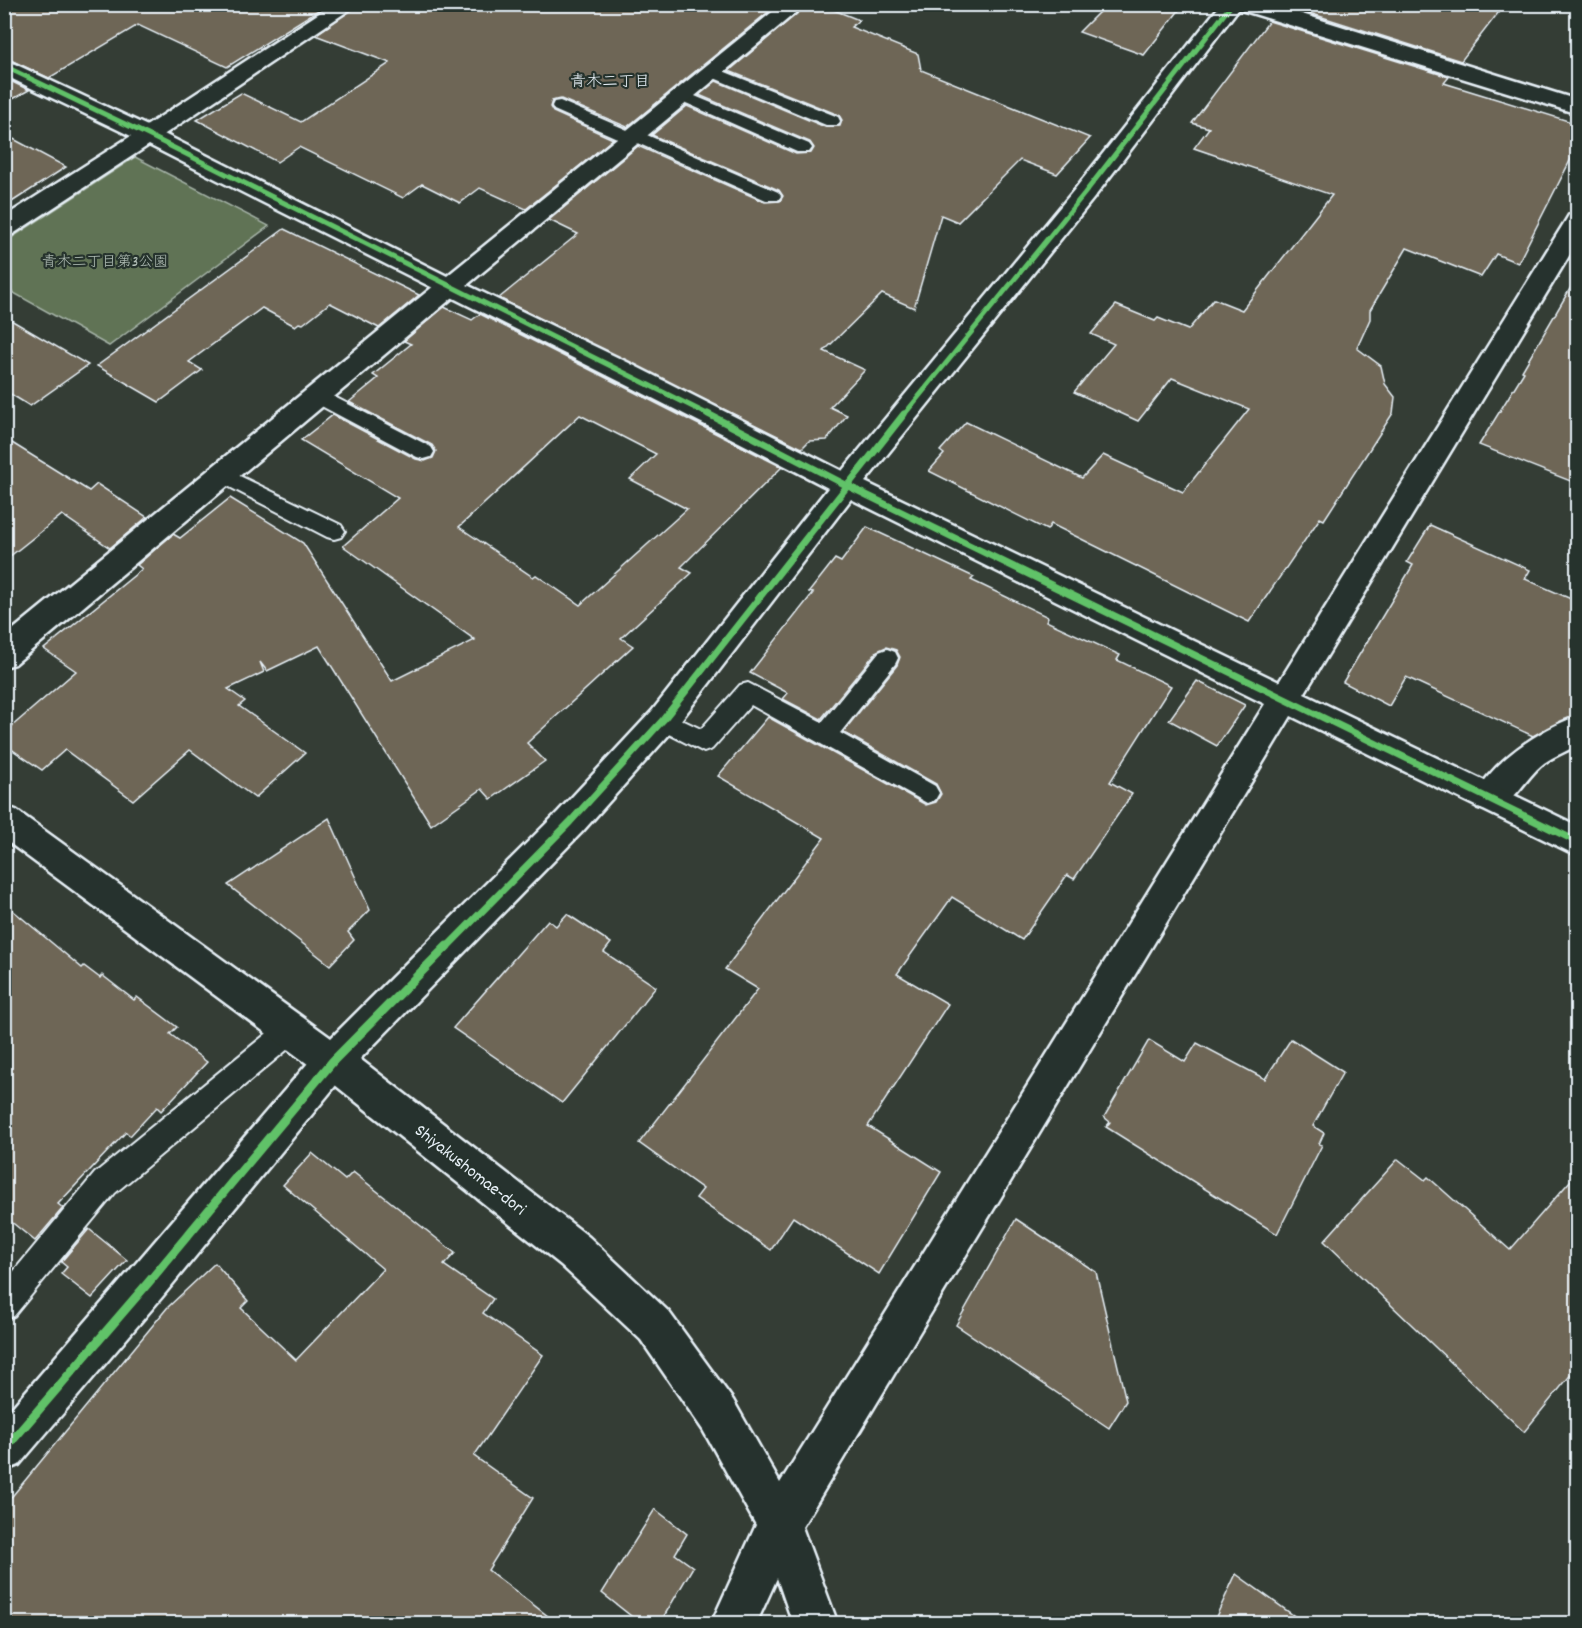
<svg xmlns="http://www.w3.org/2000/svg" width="1582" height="1628" viewBox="0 0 1582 1628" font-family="Dekko,'Klee One',sans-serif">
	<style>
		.green { fill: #607355; stroke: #a4b2a6; stroke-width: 1.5 }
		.building { fill: #6e6656; stroke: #e8f1f8; stroke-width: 1.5; fill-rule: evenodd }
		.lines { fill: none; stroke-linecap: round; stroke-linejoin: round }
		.lane-casing { stroke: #e8f1f8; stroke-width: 4 }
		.street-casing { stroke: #e8f1f8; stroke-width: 5 }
		.secondary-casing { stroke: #e8f1f8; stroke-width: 5 }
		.lane { fill: #26332d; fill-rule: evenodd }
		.street { fill: #26332d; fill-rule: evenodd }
		.secondary { fill: #26332d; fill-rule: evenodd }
		.cycleway-far2-casing { stroke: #26332d; stroke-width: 8 }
		.cycleway-far1-casing { stroke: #26332d; stroke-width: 10 }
		.cycleway-casing { stroke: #26332d; stroke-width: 13 }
		.cycleway-far2 { stroke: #61c268; stroke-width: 5 }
		.cycleway-far1 { stroke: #61c268; stroke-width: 7 }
		.cycleway { stroke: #61c268; stroke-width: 9 }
		.labels { text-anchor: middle; stroke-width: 4.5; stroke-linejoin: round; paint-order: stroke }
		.far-park-label { font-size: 15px; fill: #b2bfb7; stroke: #26332d }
		.far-neighbourhood-label { font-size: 16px; fill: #e8f1f8; stroke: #26332d }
		.street-label { font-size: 18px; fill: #e8f1f8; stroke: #26332d }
	</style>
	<rect width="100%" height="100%" fill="#343d35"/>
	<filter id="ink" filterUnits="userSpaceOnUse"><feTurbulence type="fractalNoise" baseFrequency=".0167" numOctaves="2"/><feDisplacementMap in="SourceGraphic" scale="12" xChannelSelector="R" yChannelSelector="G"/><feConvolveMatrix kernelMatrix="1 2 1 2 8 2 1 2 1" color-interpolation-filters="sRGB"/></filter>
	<g filter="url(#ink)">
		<path class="green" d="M135,157L269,226L109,346L5,288V242Z"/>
		<g class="building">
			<path d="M4,4H328L227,67L138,25L49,78L4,57Z"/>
			<path d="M360,4H778L627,127L561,99L552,101L550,107L553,112L613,139L526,209L480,188L460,203L422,184L403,198L299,147L277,162L197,120L241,93L301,122L390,63L315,35Z"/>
			<path d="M808,4H819L859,20L851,27L918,54L921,70L1090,138L1057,174L1020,160L958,222L941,215L914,308L882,294L824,351L865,370L830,407L847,415L827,440L809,441L802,448L499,298L578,234L549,220L638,146L765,202L780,201L783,196L779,190L652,135L687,106L796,154L811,153L814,148L810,142L699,95L716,81L825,127L840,126L842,120L839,115L729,71Z"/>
			<path d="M1107,4H1184L1144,55L1079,32Z"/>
			<path d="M1281,4H1505L1461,61Z"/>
			<path d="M1269,21L1449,77L1444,83L1578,124V145L1518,263L1496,254L1481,277L1407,248L1370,310V319L1357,348L1381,366L1385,384L1395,397L1393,413L1324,520L1320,518L1249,622L1051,524L1047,530L929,471L944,454L940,451L966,422L1082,478L1103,455L1183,492L1249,409L1172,378L1138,421L1074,392L1114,344L1091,334L1116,305L1155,321L1158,318L1188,330L1214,299L1242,310L1332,195L1194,148L1209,128L1192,123Z"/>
			<path d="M4,78L29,90L4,104Z"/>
			<path d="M4,134L66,167L4,207Z"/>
			<path d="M284,229L419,295L379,328L330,303L303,324L299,323L295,326L262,308L189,362L202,370L159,402L97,366Z"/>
			<path d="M1578,275V484L1479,445L1524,372L1522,371Z"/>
			<path d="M444,307L472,320L480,314L782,467L681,567L692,573L621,638L633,646L527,743L545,761L491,799L482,789L431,825L319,646L267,671L260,662L264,672L228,689L245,701L239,706L305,753L255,798L190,750L133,800L65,750L42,770L4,744V733L76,671L44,649L142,569L137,565L173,534L180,538L230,498L303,543L392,681L475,640L343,546L398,498L301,440L333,415L416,459L425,461L433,458L436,451L432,445L349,402L378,378L373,375L411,344L404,341ZM580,415L656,454L630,479L687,509L580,605L536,575L533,577L459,527Z"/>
			<path d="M4,316L88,365L30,406L4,390Z"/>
			<path d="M4,438L89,491L97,484L147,517L110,548L62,515L4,561Z"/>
			<path d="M1430,525L1530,570L1525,579L1578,602V714L1533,736L1406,677L1389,706L1343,682L1413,565L1407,562Z"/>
			<path d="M867,527L974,577L971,580L1048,617L1046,621L1120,655L1117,660L1171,686L1110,782L1132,794L1074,879L1067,875L1022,940L952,897L897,974L948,1004L868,1126L941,1172L879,1274L793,1217L771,1250L696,1198L703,1189L639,1143L758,989L725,969L824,838L718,776L768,717L926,805L936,802L941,794L936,784L843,732L897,665L900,657L896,650L886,647L877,651L821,719L783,699L788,693L750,673L813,593L809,592L835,559L841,562Z"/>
			<path d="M1197,681L1245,705L1217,746L1169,720Z"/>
			<path d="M329,818L370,910L348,932L354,940L330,965L228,885Z"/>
			<path d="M4,903L82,968L84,966L100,978L102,975L134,1000L137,997L177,1027L170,1034L207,1062L161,1111L157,1107L130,1136L126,1132L58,1204L63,1208L35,1241L4,1216Z"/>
			<path d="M567,914L611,943L604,952L656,987L562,1103L453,1028L548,920L556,926Z"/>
			<path d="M1291,1039L1343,1072L1313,1126L1324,1133L1319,1144L1322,1145L1277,1234L1106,1127L1110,1122L1104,1117L1149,1040L1185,1062L1197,1043L1265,1079Z"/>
			<path d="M312,1153L345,1180L353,1172L455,1253L444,1265L493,1299L483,1313L543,1355L474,1456L533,1498L488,1570L557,1623H4V1506L167,1308L215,1263L248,1301L241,1308L296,1360L383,1269L283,1185Z"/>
			<path d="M1398,1159L1425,1180L1428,1177L1510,1250L1578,1172V1366L1524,1432L1324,1241Z"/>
			<path d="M1016,1219L1096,1272L1126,1401L1109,1428L956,1325Z"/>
			<path d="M89,1229L127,1260L92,1298L61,1274L67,1267L61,1262Z"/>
			<path d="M655,1509L687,1534L675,1554L693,1567L660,1623H640L602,1593Z"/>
			<path d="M1236,1574L1304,1623H1213Z"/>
		</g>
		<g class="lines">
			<defs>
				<g id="lane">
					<path d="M713,67L838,117L840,121L838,125H826L707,75L705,72Z"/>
					<path d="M683,91L809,144L812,148L809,152H797L677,99L675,96Z"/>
					<path d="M560,101L632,132H640L778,192L781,196L778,200H766L635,142H626L554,110L552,106L554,102Z"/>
					<path d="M319,389L431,447L434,452L431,457L424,459L417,457L312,401L309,396L312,391Z"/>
					<path d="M223,468L341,525L345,531L341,537L334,539L327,537L216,480L213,475L216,470Z"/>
					<path d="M887,649L895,652L898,658L895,664L840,733L935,786L939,793L935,800L927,803L751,705L712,749L704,752L655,727L651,720L655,713L663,711L701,729L740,685L748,683L822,722L879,652Z"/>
					<path d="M291,1018L300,1021L304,1030L300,1039L115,1193L14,1316L4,1320V1283L95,1173L282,1021Z"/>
				</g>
				<g id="street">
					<path d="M333,4H358L156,140L148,142L140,140L136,135L140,130Z"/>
					<path d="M1236,4H1270L1578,100V114L1238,9Z"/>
					<path d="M449,279L458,281L462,287L458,293L15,664L4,667V637L440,281Z"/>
					<path d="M1578,716V745C1567,751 1554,756 1544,763C1522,779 1509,819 1478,808L1474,798C1491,762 1540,729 1578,716Z"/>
					<path d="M333,1044L346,1049L351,1061L346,1073L162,1297L19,1465L4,1471V1417L320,1049Z"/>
				</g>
				<path id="secondary" d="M782,4H806L467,285L627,362L842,471L1075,189L1221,4H1242L1093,199L865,482L1279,682L1566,220L1569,215L1578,212V241L1304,694L1578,826V856L1291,716L802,1527L838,1624H793L777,1578L756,1624H711L756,1525L703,1430L641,1340L561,1265L320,1073L4,839V806L16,810L331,1038L558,812L652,711L828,488C603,371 375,260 149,145L13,234L4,236V217L131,136L4,75V59L156,130L447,276ZM851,499L1265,704L780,1483L733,1400L669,1312L589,1237L360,1059L582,832L674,729Z"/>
			</defs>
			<use href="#lane" class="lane-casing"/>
			<use href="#street" class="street-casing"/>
			<use href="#secondary" class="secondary-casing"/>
			<use href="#lane" class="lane"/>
			<use href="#street" class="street"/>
			<use href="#secondary" class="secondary"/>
			<defs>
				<g id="cycleway-far2">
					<path d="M4,66L148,135L711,416"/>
					<path d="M903,416L1084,194L1232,4"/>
				</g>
				<g id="cycleway-far1">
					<path d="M708,414L846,485L1578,842"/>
					<path d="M446,948L570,822L663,720L904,414"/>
				</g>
				<path id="cycleway" d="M4,1450L148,1283L333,1061L447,946"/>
			</defs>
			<use href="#cycleway-far2" class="cycleway-far2-casing"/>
			<use href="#cycleway-far1" class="cycleway-far1-casing"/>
			<use href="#cycleway" class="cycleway-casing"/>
			<use href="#cycleway-far2" class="cycleway-far2"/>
			<use href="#cycleway-far1" class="cycleway-far1"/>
			<use href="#cycleway" class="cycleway"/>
		</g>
	</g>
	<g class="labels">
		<g class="far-park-label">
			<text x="105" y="266">青木二丁目第3公園</text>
		</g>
		<g class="far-neighbourhood-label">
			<text x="610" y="86">青木二丁目</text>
		</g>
		<g class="street-label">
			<text transform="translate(471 1169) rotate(38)" y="6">Shiyakushomae-dori</text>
		</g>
	</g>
	<rect width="1582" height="1628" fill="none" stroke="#26332d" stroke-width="24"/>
	<rect x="12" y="12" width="1558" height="1604" fill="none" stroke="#e8f1f8" stroke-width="2" filter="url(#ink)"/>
</svg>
